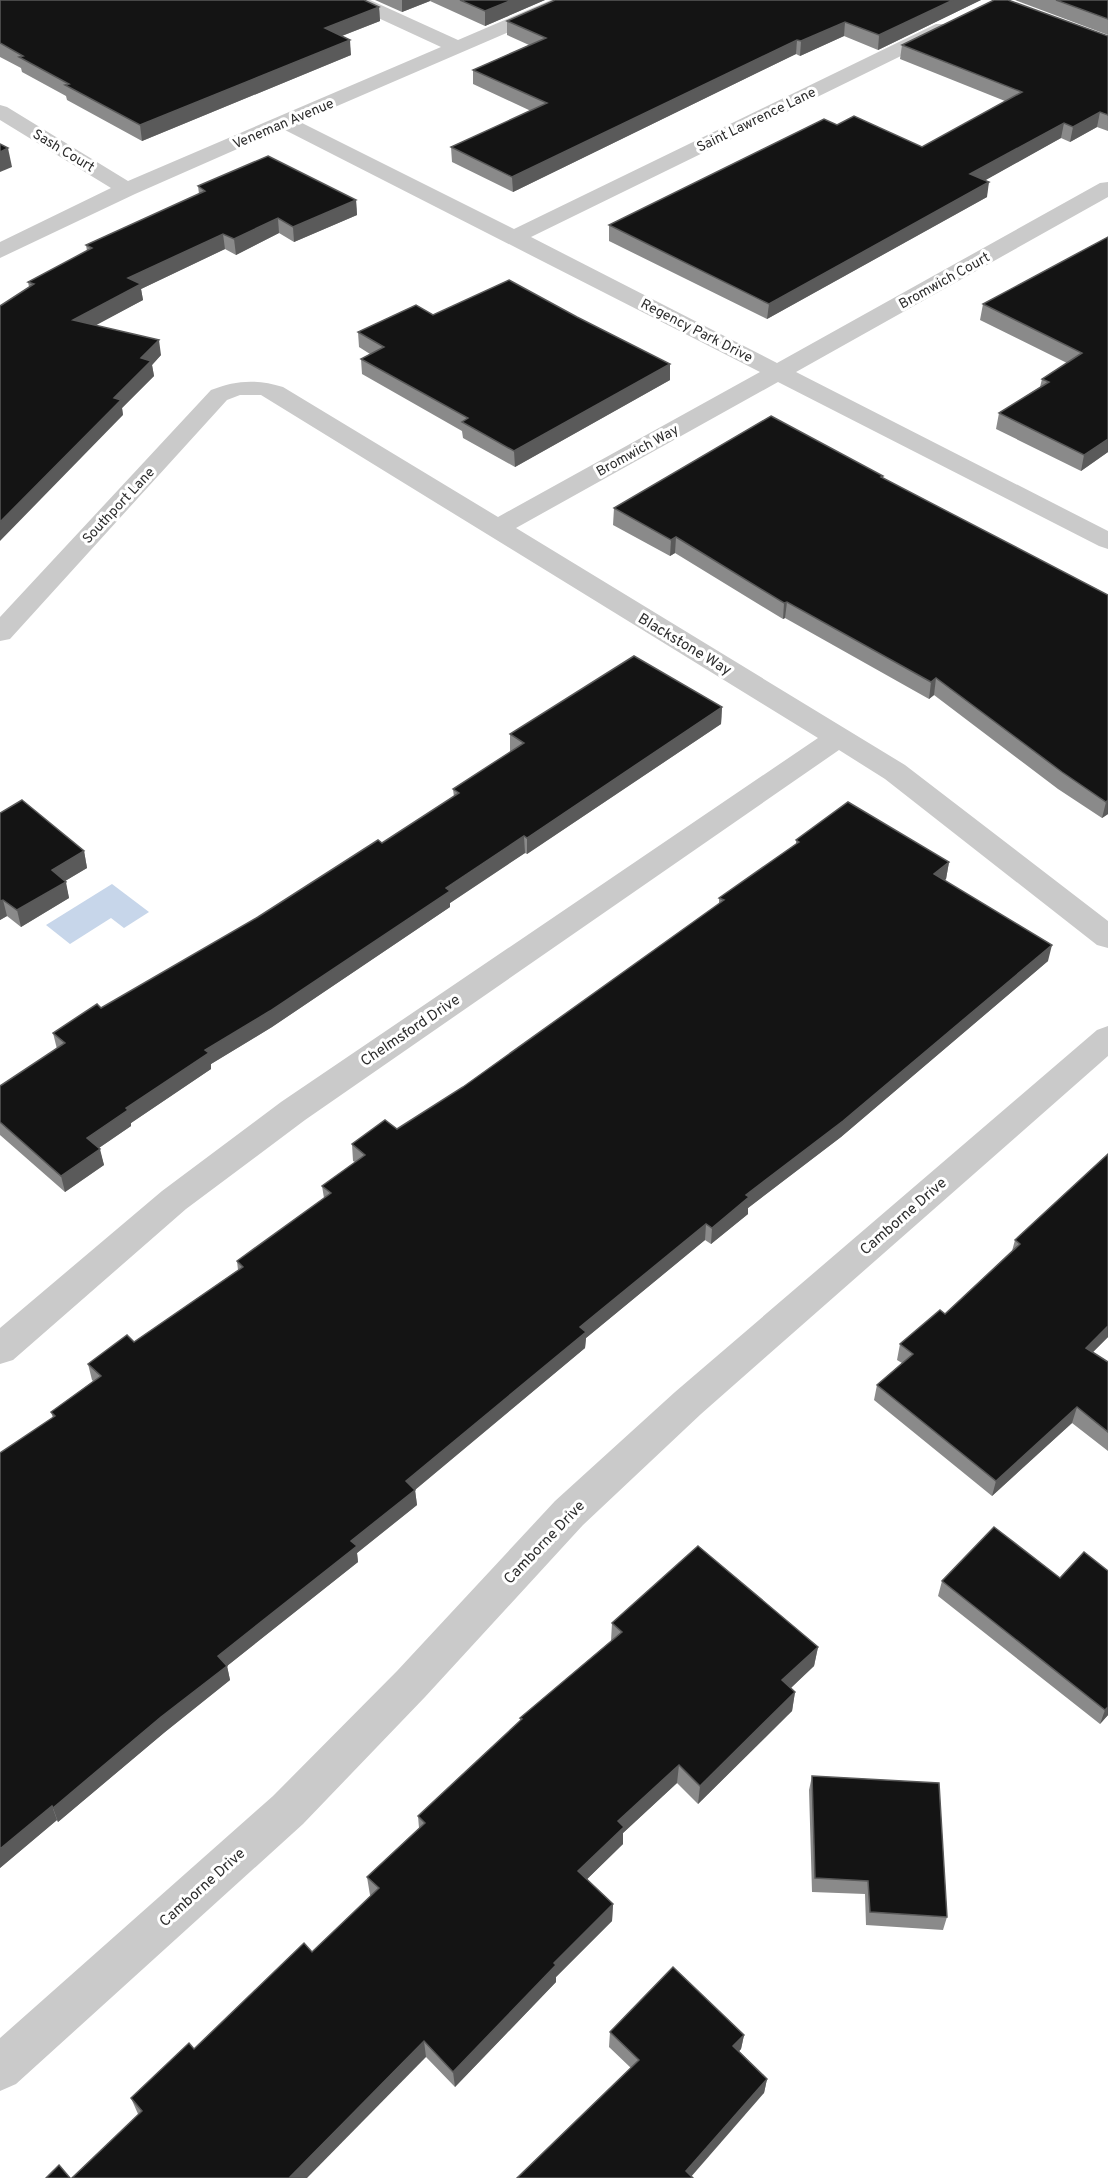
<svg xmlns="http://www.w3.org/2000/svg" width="1108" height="2178" viewBox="0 0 1108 2178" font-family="Overpass,sans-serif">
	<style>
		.water { fill: #c7d6ea }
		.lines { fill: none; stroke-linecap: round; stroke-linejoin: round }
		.minor { fill: #cacaca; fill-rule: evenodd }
		.wall { fill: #8a8a8a }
		.shaded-wall { fill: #5a5a5a }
		.building { fill: #141414; stroke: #5a5a5a; stroke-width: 1.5 }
		.labels { text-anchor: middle; stroke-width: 6; stroke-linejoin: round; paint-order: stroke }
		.far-street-label { font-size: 14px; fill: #2d2d2d; stroke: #fff }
		.street-label { font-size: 15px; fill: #2d2d2d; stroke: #fff }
	</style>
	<rect width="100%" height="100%" fill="#fff"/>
	<path class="water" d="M112,884L149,912L124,928L111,918L70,944L46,925Z"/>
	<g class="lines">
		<g class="minor">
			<path d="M346,0H370L458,40L551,0H576L574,4L300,122L514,229L936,24H950L953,28L950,32L531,237L777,363L1100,183L1108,182V197L796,372L1108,531V549L1099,546L778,382L516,528L905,765L1108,921V948L1097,945L885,779L839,750L305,1120L186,1209L13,1360L0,1364V1328L162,1191L281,1102L818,738L261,395H240L227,400L10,639L0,641V617L211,390C236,380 257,379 283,387L498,517L760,372L283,129L135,194L0,258V242L111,188L0,120V105L7,107L128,181L441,47L348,4Z"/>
			<path d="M1108,1026V1056L701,1414L583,1525L425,1697L303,1824L16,2084L0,2091V2038L273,1796L397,1671L555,1501L675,1392L1097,1030Z"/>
		</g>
	</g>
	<g class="wall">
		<path d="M0,0L379,7L380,21L342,36L351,55L142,141L67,100L66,96L22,72L21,68L0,57Z"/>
		<path d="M375,0H545L485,26L430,1L402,12Z"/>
		<path d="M555,0H981L878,50L844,36L800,56L796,54L513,192L452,162L451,147L531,111L473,84V70L529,45L507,35V21Z"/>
		<path d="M1015,0H1108V35Z"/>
		<path d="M1108,36V131L1097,127L1070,142L1061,138L985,180L987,197L767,319L609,241V225L837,125L922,147L1005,101L900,59L902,45Z"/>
		<path d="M198,186L356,200L357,215L294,242L279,233L236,255L225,249L141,289L143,300L95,325L161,355L152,365L154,376L122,408L123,415L29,287L28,282L87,251L86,245L199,194Z"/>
		<path d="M1108,237V452L1081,471L996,429L999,413L1040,387L1042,379L1067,363L980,320L983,304Z"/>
		<path d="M433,315L577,317L670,364V380L515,467L463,438L462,431L362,374L361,359L370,354L359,347L358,332Z"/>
		<path d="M883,478L1108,595V814L1102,818L1058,789L934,695L929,699L785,618L783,619L675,553L670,556L613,525L614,508Z"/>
		<path d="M722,707L721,724L527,854L525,853L450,903V907L272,1027L211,1064V1069L131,1123V1126L99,1148L104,1165L65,1192L0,1135V1086L57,1049L53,1033L101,1008L258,917L382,843L454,797L453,789L511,752L510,751V734Z"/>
		<path d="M0,813L84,851L87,868L65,881L69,898L21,927L7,916L0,920Z"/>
		<path d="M796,840L949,862L946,879L945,880L1048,961L841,1137L748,1208V1214L711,1244L705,1240L586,1338L585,1348L415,1490L417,1505L357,1553L358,1562L227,1666L230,1680L165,1732L58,1822L57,1820L0,1868L53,1418L51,1412L93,1381L92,1380L88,1364L134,1342L238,1270L237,1261L324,1198L322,1186L355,1162L353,1161L352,1144L397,1129L463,1087L719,904V898L796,844Z"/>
		<path d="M1108,1154V1337L1093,1352L1108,1362V1451L1072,1423L992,1496L874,1400L877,1385L902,1363L897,1360L900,1344L945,1314L1012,1251L1015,1240Z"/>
		<path d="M1108,1571V1715L1100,1724L938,1596L942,1581L1060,1578Z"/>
		<path d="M612,1623L818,1647L814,1666L791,1688L795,1692L792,1711L698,1804L677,1783L623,1833V1844L587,1879L613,1904L612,1921L556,1977V1982L455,2087L426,2057L138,2114L131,2098L194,2049L312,1952L371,1896L370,1895L367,1877L419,1828L418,1816L520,1721V1718L611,1641Z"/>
		<path d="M812,1776L947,1917L943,1930L866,1925L865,1894L812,1892L809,1790Z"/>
		<path d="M610,2032L744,2035L741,2049L739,2051L767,2079L764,2093L517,2178L631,2068L609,2047Z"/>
	</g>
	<g class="shaded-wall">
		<path d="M402,0H430V1L402,12Z"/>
		<path d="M512,0H545L485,26V11Z"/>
		<path d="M953,0H981L878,50L879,35Z"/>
		<path d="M379,7L380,21L326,42L325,28Z"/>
		<path d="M845,22L844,36L800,56L801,41Z"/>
		<path d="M350,40L351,55L142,141L140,125Z"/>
		<path d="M797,40L796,54L513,192L512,177Z"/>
		<path d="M1100,112L1097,127L1070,142L1073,127Z"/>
		<path d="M1064,123L1061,138L968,190L970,174Z"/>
		<path d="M8,148L12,167L0,172V152Z"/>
		<path d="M989,182L987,197L767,319L769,304Z"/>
		<path d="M356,200L357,215L294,242L293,227Z"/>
		<path d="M278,218L279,233L236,255L234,239Z"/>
		<path d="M223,234L225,249L141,289L143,300L76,336L73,320L128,278Z"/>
		<path d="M159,340L161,355L152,365L154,376L122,408L123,415L0,541V522L114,398L141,358Z"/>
		<path d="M670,364V380L515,467L514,451Z"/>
		<path d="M1108,439V452L1081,471L1084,455Z"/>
		<path d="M676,537L675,553L670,556L671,540Z"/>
		<path d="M787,602L785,618L783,619L784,603Z"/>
		<path d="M936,678L934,695L929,699L931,682Z"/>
		<path d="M722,707L721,724L527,854V838Z"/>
		<path d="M1108,800V814L1102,818L1106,802Z"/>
		<path d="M524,836L525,853L450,903V907L272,1027L211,1064V1069L131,1123V1126L90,1154L87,1138L126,1108L205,1050Z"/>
		<path d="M84,851L87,868L55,887L52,870Z"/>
		<path d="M949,862L946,879L931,891L934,874Z"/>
		<path d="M66,882L69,898L21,927L17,910Z"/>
		<path d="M3,900L7,916L0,920V901Z"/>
		<path d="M1052,945L1048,961L841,1137L748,1208V1214L711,1244L712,1228L746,1195Z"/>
		<path d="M100,1149L104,1165L65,1192L61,1176Z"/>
		<path d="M706,1224L705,1240L586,1338L585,1348L410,1494L415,1490L417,1505L357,1553L358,1562L227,1666L230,1680L165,1732L58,1822L53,1808L218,1656L351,1541L406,1481L580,1327Z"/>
		<path d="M1108,1326V1337L1082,1363L1086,1348Z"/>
		<path d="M1077,1407L1072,1423L992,1496L996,1481Z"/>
		<path d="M818,1647L814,1666L779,1699L782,1680Z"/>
		<path d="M795,1692L792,1711L698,1804L700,1786Z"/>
		<path d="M1108,1707V1715L1100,1724L1105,1710Z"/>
		<path d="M679,1765L677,1783L623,1833V1844L578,1888V1871L618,1821Z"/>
		<path d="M52,1806L57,1820L0,1868V1849Z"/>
		<path d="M613,1904L612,1921L556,1977V1982L455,2087L453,2072L554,1963Z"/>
		<path d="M744,2035L741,2049L731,2060L733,2046Z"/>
		<path d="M424,2041L426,2057L307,2178H289Z"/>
		<path d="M767,2079L764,2093L690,2178L686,2171Z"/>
	</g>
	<g class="building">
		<path d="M0,0H364L379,7L325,28L350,40L140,125L65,85L69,84L19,57L23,56L0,43Z"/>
		<path d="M460,0H512L485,11Z"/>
		<path d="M555,0H953L879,35L845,22L801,41L797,40L512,177L451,147L547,103L473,70L546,38L507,21Z"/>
		<path d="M994,0H1008L1108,36V115L1100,112L1073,127L1064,123L970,174L989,182L769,304L609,225L824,119L837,125L854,116L922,147L1022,92L902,45Z"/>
		<path d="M1056,0H1108V19Z"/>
		<path d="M0,144L8,148L0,152Z"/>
		<path d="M268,156L356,200L293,227L278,218L234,239L223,234L128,278L141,284L73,320L159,340L141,358L151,361L114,398L121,400L0,522V306L34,284L28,282L92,248L86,245L205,191L198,186Z"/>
		<path d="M1108,237V439L1084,455L999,413L1049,382L1042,379L1082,353L983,304Z"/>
		<path d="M509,280L577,317L670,364L514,451L462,422L468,418L361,359L384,347L358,332L416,305L433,315Z"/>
		<path d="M771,416L883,476L881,477L1108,595V800L1106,802L1062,772L936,678L931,682L787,602L784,603L676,537L671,540L614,508Z"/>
		<path d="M634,656L722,707L527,838L524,836L446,888L450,891L270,1011L205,1050L209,1053L126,1108L128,1110L87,1138L100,1149L61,1176L0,1122V1086L65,1043L53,1033L97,1004L101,1008L258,917L378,840L382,843L459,793L453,789L524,743L510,734Z"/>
		<path d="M22,800L84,851L52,870L66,882L17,910L3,900L0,901V813Z"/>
		<path d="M848,802L949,862L934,874L1052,945L843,1121L746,1195L749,1197L712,1228L706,1224L580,1327L586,1332L406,1481L415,1490L351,1541L357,1546L218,1656L227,1666L161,1717L53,1808L52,1806L0,1849V1453L55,1416L51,1412L101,1376L88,1364L127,1335L134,1342L243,1267L237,1261L331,1193L322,1186L365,1155L352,1144L385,1120L397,1129L463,1087L724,900L719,898L799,842L796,840Z"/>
		<path d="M1108,1154V1326L1086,1348L1108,1362V1432L1077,1407L996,1481L877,1385L913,1354L900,1344L940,1310L945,1314L1020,1244L1015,1240Z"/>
		<path d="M994,1527L1060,1578L1084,1552L1108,1571V1707L1105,1710L942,1581Z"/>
		<path d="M698,1546L818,1647L782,1680L795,1692L700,1786L679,1765L618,1821L624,1827L578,1871L613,1904L554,1963L556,1965L453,2072L424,2041L289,2178H72L142,2111L131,2098L189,2043L194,2049L304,1943L312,1952L379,1888L367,1877L425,1823L418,1816L522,1719L520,1718L622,1632L612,1623Z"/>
		<path d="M812,1776L939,1783L947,1917L870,1912L868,1881L815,1878Z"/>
		<path d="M673,1967L744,2035L733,2046L767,2079L686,2171L693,2178H517L639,2060L610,2032Z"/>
		<path d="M59,2165L70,2178H46Z"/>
	</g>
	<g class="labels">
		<g class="far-street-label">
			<text transform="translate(756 119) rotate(-26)" y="5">Saint Lawrence Lane</text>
			<text transform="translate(283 123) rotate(-23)" y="5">Veneman Avenue</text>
			<text transform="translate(64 150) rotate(31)" y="5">Sash Court</text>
			<text transform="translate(944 280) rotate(-29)" y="5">Bromwich Court</text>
			<text transform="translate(697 330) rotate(27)" y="5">Regency Park Drive</text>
			<text transform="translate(637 450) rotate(-29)" y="5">Bromwich Way</text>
			<text transform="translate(118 505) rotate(-47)" y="5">Southport Lane</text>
		</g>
		<g class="street-label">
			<text transform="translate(685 644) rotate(31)" y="5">Blackstone Way</text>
			<text transform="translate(410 1030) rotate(-34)" y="5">Chelmsford Drive</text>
			<text transform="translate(903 1216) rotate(-41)" y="5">Camborne Drive</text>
			<text transform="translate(544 1542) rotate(-46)" y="5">Camborne Drive</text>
			<text transform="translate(202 1887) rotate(-42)" y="5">Camborne Drive</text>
		</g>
	</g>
</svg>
